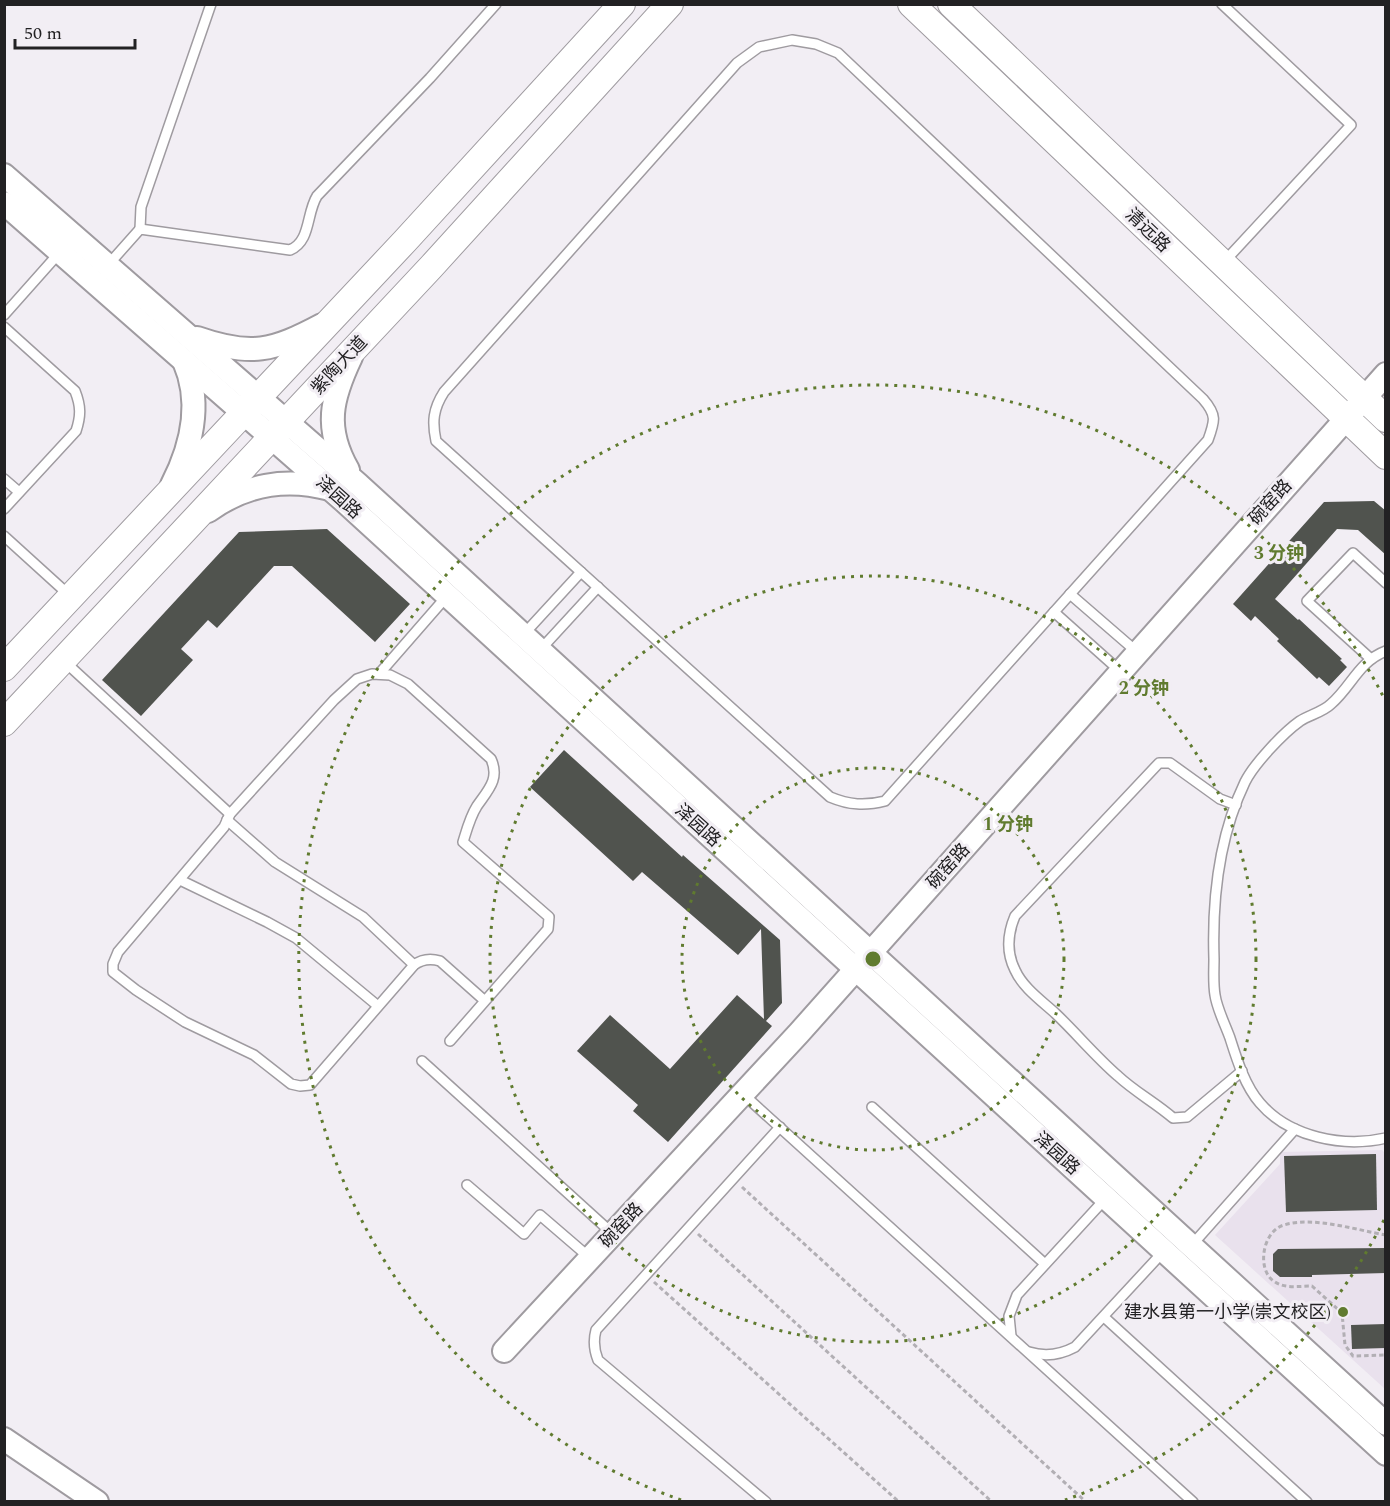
<svg xmlns="http://www.w3.org/2000/svg" width="1390" height="1506" viewBox="0 0 1390 1506" font-family="Spectral,'Noto Sans SC',serif">
	<style>
		.built { fill: #e9e1ed }
		.building { fill: #50534e }
		.lines { fill: none; stroke-linecap: round; stroke-linejoin: round }
		.service-casing { stroke: #9f9ba0; stroke-width: 12 }
		.tertiary-casing { stroke: #9f9ba0; stroke-width: 26 }
		.secondary-casing { stroke: #9f9ba0; stroke-width: 28 }
		.path { stroke: #b2afb4; stroke-width: 3; stroke-dasharray: 4.5 3; stroke-linecap: butt }
		.service { stroke: #fff; stroke-width: 9 }
		.tertiary { stroke: #fff; stroke-width: 22 }
		.secondary { stroke: #fff; stroke-width: 26 }
		.ring { fill: none; stroke: #607b2f; stroke-width: 3; stroke-dasharray: 3 6 }
		.poi-dot { fill: #607b2f; stroke: #f2eef4; stroke-width: 2 }
		.labels { text-anchor: middle; stroke-width: 6; stroke-linejoin: round; paint-order: stroke }
		.street-label { font-size: 18px; fill: #222123; stroke: #f2eef4 }
		.poi-label { font-size: 18px; fill: #222123; stroke: #f2eef4; text-anchor: end }
		.centre { fill: #607b2f; stroke: #f2eef4; stroke-width: 3 }
		.ring-label { font-size: 18px; text-anchor: middle; font-weight: bold; fill: #607b2f; stroke: #f2eef4; stroke-width: 6; stroke-linejoin: round; paint-order: stroke }
	</style>
	<rect width="100%" height="100%" fill="#f2eef4"/>
	<path class="built" d="M1382,1150L1385,1153V1389L1215,1235L1280,1164V1152Z"/>
	<g class="building">
		<path d="M1374,501L1386,511V555L1358,530L1337,529L1275,599L1298,620L1299,619L1342,659L1340,660L1347,667L1329,686L1319,677L1317,679L1277,641L1279,639L1255,616L1251,621L1233,604L1324,502Z"/>
		<path d="M327,529L410,604L375,642L292,566H274L217,628L208,620L181,649L193,660L141,716L102,680L239,532Z"/>
		<path d="M564,750L682,857L683,855L780,940L782,1003L766,1021L772,1026L668,1142L633,1111L638,1105L577,1051L610,1015L670,1069L737,995L764,1019L761,929L738,955L642,872L633,881L530,787Z"/>
		<path d="M1376,1154L1377,1210L1286,1212L1284,1156Z"/>
		<path d="M1386,1248V1273L1312,1275V1277H1280L1273,1271V1254L1278,1249Z"/>
		<path d="M1386,1324V1348L1352,1349L1351,1325Z"/>
	</g>
	<g class="lines">
		<defs>
			<g id="service">
				<path d="M1222,4L1351,125L1224,262"/>
				<path d="M792,40L816,44L838,53L1203,399C1217,415 1215,421 1208,440L885,801C865,806 849,805 830,797L436,441C432,422 433,409 444,392L737,63L759,47Z"/>
				<path d="M140,229L141,207L211,4"/>
				<path d="M108,265L140,229L290,250C311,241 306,214 317,196L430,78L496,4"/>
				<path d="M4,315L60,252"/>
				<path d="M4,327L75,391C81,406 81,416 76,431L4,509"/>
				<path d="M4,479L19,492"/>
				<path d="M4,536L69,595"/>
				<path d="M1070,594L1137,652"/>
				<path d="M1054,612L1120,671"/>
				<path d="M524,634L581,572"/>
				<path d="M541,649L598,587"/>
				<path d="M1386,651C1359,661 1351,687 1331,704C1323,712 1309,715 1300,721C1283,733 1254,764 1245,782C1219,836 1212,899 1214,959C1214,970 1213,983 1215,995C1217,1009 1225,1024 1230,1038C1237,1060 1245,1086 1260,1103C1289,1137 1343,1148 1386,1138"/>
				<path d="M1371,659L1307,601L1353,553L1386,583"/>
				<path d="M64,661L230,814"/>
				<path d="M379,674L447,596"/>
				<path d="M1236,805L1220,799L1170,763H1159L1015,916C1007,935 1006,952 1015,970C1023,988 1042,1001 1056,1014C1077,1034 1096,1057 1118,1076C1135,1092 1156,1103 1173,1118L1187,1117L1242,1071"/>
				<path d="M227,820L275,862L363,917L414,965"/>
				<path d="M180,880L267,922L296,938L378,1006"/>
				<path d="M450,1041L548,929L549,917L463,842C467,829 470,817 477,806C488,790 500,779 491,759L408,684L390,675L372,674L357,679L334,700L230,814L224,827L118,952L113,964V972L136,990L185,1022L254,1055L291,1084L300,1086L310,1085L414,965C422,959 430,958 440,961L485,1001"/>
				<path d="M422,1061L613,1234"/>
				<path d="M743,1094L1193,1502"/>
				<path d="M872,1107L1045,1264"/>
				<path d="M467,1185L524,1234L540,1215L590,1258"/>
				<path d="M1191,1246L1295,1129"/>
				<path d="M1104,1317L1307,1502"/>
				<path d="M1011,1336L1009,1316L1017,1295L1106,1198"/>
				<path d="M1029,1352C1045,1357 1060,1355 1075,1347L1163,1252"/>
				<path d="M766,1502L598,1360C594,1350 593,1341 596,1330L780,1127"/>
			</g>
			<g id="tertiary">
				<path d="M4,175L359,485L1386,1424"/>
				<path d="M4,203L344,501L1386,1454"/>
				<path d="M197,338C251,357 273,351 322,325"/>
				<path d="M348,470C324,428 331,399 351,357"/>
				<path d="M172,485C192,446 202,402 184,361"/>
				<path d="M208,511C244,485 286,477 330,489"/>
				<path d="M504,1351L799,1033L1386,374"/>
				<path d="M4,1439L97,1502"/>
			</g>
			<g id="secondary">
				<path d="M911,4L1386,456"/>
				<path d="M951,4L1386,419"/>
				<path d="M4,668L405,241L622,4"/>
				<path d="M4,723L431,267L670,4"/>
			</g>
		</defs>
		<use href="#service" class="service-casing"/>
		<use href="#tertiary" class="tertiary-casing"/>
		<use href="#secondary" class="secondary-casing"/>
		<g class="path">
			<path d="M742,1187L1086,1502"/>
			<path d="M698,1234L992,1502"/>
			<path d="M1386,1235C1356,1230 1313,1216 1284,1225C1262,1231 1256,1271 1275,1282C1286,1289 1300,1286 1312,1286L1342,1313L1345,1345L1353,1356L1386,1355"/>
			<path d="M654,1282L899,1502"/>
		</g>
		<use href="#service" class="service"/>
		<use href="#tertiary" class="tertiary"/>
		<use href="#secondary" class="secondary"/>
	</g>
	<g class="ring">
		<circle cx="873" cy="959" r="191"/>
		<circle cx="873" cy="959" r="383"/>
		<path d="M1384 1220A574 574 0 0 1 1065 1500M681 1500A574 574 0 1 1 1384 698"/>
	</g>
	<circle class="poi-dot" cx="1343" cy="1312" r="6"/>
	<g class="labels">
		<g class="street-label">
			<text transform="translate(1148 230) rotate(44)" y="6">清远路</text>
			<text transform="translate(339 365) rotate(-47)" y="6">紫陶大道</text>
			<text transform="translate(339 497) rotate(42)" y="6">泽园路</text>
			<text transform="translate(1270 502) rotate(-48)" y="6">碗窑路</text>
			<text transform="translate(698 825) rotate(42)" y="6">泽园路</text>
			<text transform="translate(948 866) rotate(-48)" y="6">碗窑路</text>
			<text transform="translate(1057 1153) rotate(42)" y="6">泽园路</text>
			<text transform="translate(621 1225) rotate(-47)" y="6">碗窑路</text>
		</g>
		<g class="poi-label">
			<text x="1331" y="1318">建水县第一小学(崇文校区)</text>
		</g>
	</g>
	<circle cx="873" cy="959" r="9" class="centre"/>
	<g class="ring-label">
		<text x="1279" y="559">3 分钟</text>
		<text x="1144" y="694">2 分钟</text>
		<text x="1008" y="830">1 分钟</text>
	</g>
	<rect width="1390" height="1506" fill="none" stroke="#222123" stroke-width="12"/>
	<path d="M15 39v9h120v-9" fill="none" stroke="#222123" stroke-width="3"/>
	<text x="24" y="39" font-size="18" fill="#222123" stroke="#f2eef4" stroke-width="4.5" paint-order="stroke">50 m</text>
</svg>
